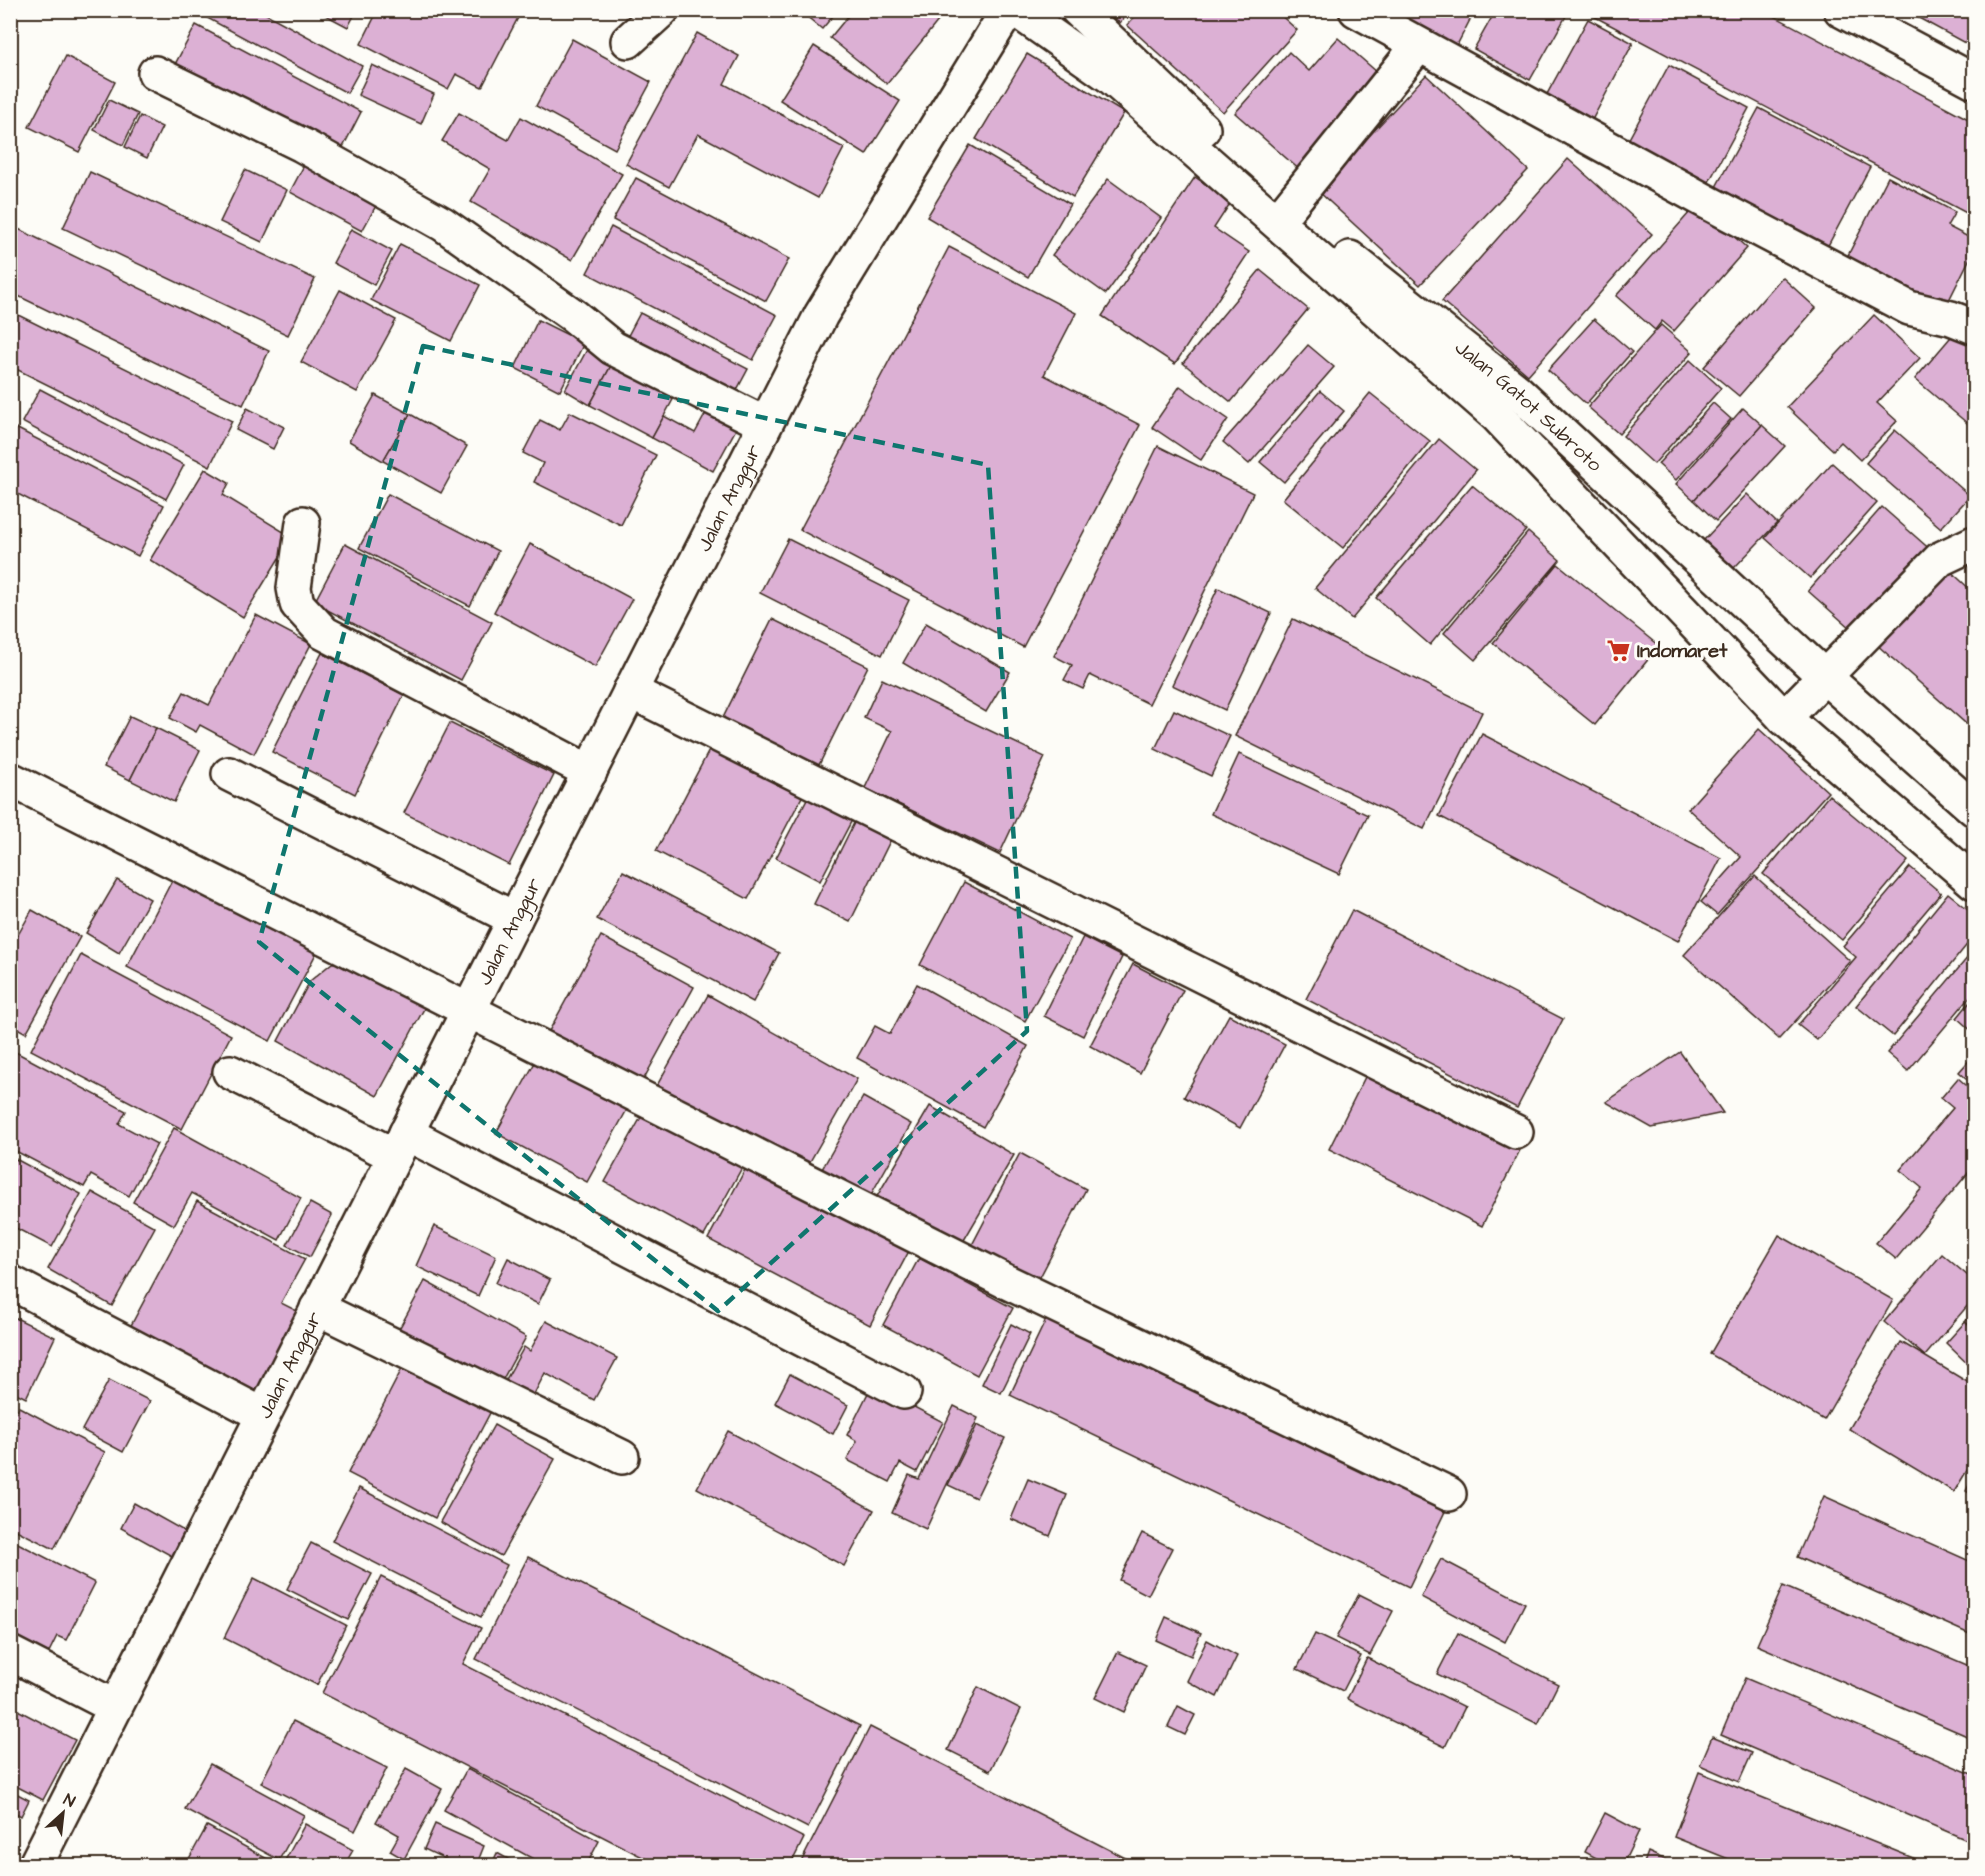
<svg xmlns="http://www.w3.org/2000/svg" width="1985" height="1876" viewBox="0 0 1985 1876" font-family="'Architects Daughter',sans-serif">
	<style>
		.building { fill: #dcb0d4; stroke: #3b2a1e; stroke-width: 1.5 }
		.lines { fill: none; stroke-linecap: round; stroke-linejoin: round }
		.minor-casing { stroke: #3b2a1e; stroke-width: 38 }
		.major-casing { stroke: #3b2a1e; stroke-width: 38 }
		.minor { stroke: #fdfcf7; stroke-width: 33 }
		.major { stroke: #fdfcf7; stroke-width: 33 }
		.marked { fill: none; stroke: #0f766e; stroke-width: 4.5; stroke-dasharray: 12 8; stroke-linejoin: round }
		.labels { text-anchor: middle; stroke-width: 6; stroke-linejoin: round; paint-order: stroke }
		.street-label { font-size: 20px; fill: #3b2a1e; stroke: #fdfcf7 }
		.poi-label { font-size: 20px; font-weight: bold; fill: #3b2a1e; stroke: #fdfcf7; text-anchor: start }
	</style>
	<rect width="100%" height="100%" fill="#fdfcf7"/>
	<filter id="ink" filterUnits="userSpaceOnUse"><feTurbulence type="fractalNoise" baseFrequency=".0167" numOctaves="2"/><feDisplacementMap in="SourceGraphic" scale="12" xChannelSelector="R" yChannelSelector="G"/><feConvolveMatrix kernelMatrix="1 2 1 2 8 2 1 2 1" color-interpolation-filters="sRGB"/></filter>
	<g filter="url(#ink)">
		<g class="building">
			<path d="M200,10H259L362,66L347,93L198,13Z"/>
			<path d="M316,10H357L348,27Z"/>
			<path d="M378,10H522L482,87L456,74L448,89L361,44Z"/>
			<path d="M799,10H838L822,29Z"/>
			<path d="M853,10H947L887,84L830,38Z"/>
			<path d="M1106,10H1131L1120,23Z"/>
			<path d="M1141,10H1275L1297,30L1223,112L1127,25Z"/>
			<path d="M1372,10H1475L1453,53Z"/>
			<path d="M1496,10H1556L1566,16L1530,80L1474,49Z"/>
			<path d="M1582,10H1763L1974,122V217Z"/>
			<path d="M1904,10H1974V48Z"/>
			<path d="M1588,19L1633,43L1592,120L1546,96Z"/>
			<path d="M196,25L361,112L339,155L173,68Z"/>
			<path d="M697,33L739,56L724,84L844,148L818,198L698,134L669,187L626,164Z"/>
			<path d="M1338,38L1385,79L1302,172L1235,113L1289,52L1309,71Z"/>
			<path d="M572,39L651,82L615,149L536,106Z"/>
			<path d="M814,46L900,101L866,155L780,100Z"/>
			<path d="M1027,54L1124,113L1073,197L976,139Z"/>
			<path d="M66,56L115,82L79,152L29,127Z"/>
			<path d="M372,65L434,94L421,124L358,95Z"/>
			<path d="M1669,65L1749,108L1704,191L1624,148Z"/>
			<path d="M1426,75L1528,170L1420,285L1318,191Z"/>
			<path d="M109,100L138,114L123,145L94,130Z"/>
			<path d="M1759,108L1870,167L1824,253L1806,235L1716,187Z"/>
			<path d="M459,113L508,140L521,117L622,174L572,260L471,202L490,169L442,141Z"/>
			<path d="M140,116L162,127L147,158L125,147Z"/>
			<path d="M970,145L1070,204L1028,277L927,217Z"/>
			<path d="M310,154L383,193L362,231L290,192Z"/>
			<path d="M1568,159L1652,234L1528,375L1442,301Z"/>
			<path d="M245,170L287,190L262,242L220,222Z"/>
			<path d="M90,172L315,279L288,335L63,228Z"/>
			<path d="M1195,177L1231,202L1214,228L1249,252L1175,364L1102,316Z"/>
			<path d="M1888,177L1955,212L1947,226L1974,240V250L1945,308L1844,263Z"/>
			<path d="M636,178L789,259L766,301L613,220Z"/>
			<path d="M1108,179L1161,218L1106,294L1052,255Z"/>
			<path d="M1697,204L1747,248L1674,331L1662,321L1655,330L1616,296Z"/>
			<path d="M10,225L269,351L243,405L10,292Z"/>
			<path d="M611,227L777,315L753,360L587,273Z"/>
			<path d="M351,229L392,251L374,285L333,263Z"/>
			<path d="M400,244L480,285L451,341L371,300Z"/>
			<path d="M949,247L1076,313L1044,375L1140,425L1023,647L800,530Z"/>
			<path d="M1260,270L1308,309L1231,402L1183,363Z"/>
			<path d="M1782,277L1816,308L1739,396L1704,367Z"/>
			<path d="M340,290L396,320L357,392L301,362Z"/>
			<path d="M10,311L232,421L210,466L10,366Z"/>
			<path d="M640,313L748,369L731,401L623,345Z"/>
			<path d="M1874,315L1920,358L1877,403L1897,421L1860,460L1841,442L1833,450L1787,407Z"/>
			<path d="M1594,319L1632,352L1586,404L1548,370Z"/>
			<path d="M538,320L584,343L560,391L515,368Z"/>
			<path d="M1661,325L1692,352L1619,434L1588,407Z"/>
			<path d="M1956,331L1974,346V429L1915,379Z"/>
			<path d="M1308,345L1334,367L1249,464L1223,442Z"/>
			<path d="M589,346L614,360L590,405L565,390Z"/>
			<path d="M614,360L676,394L652,438L590,405Z"/>
			<path d="M1690,360L1721,388L1654,464L1623,436Z"/>
			<path d="M10,366L18,370L10,385Z"/>
			<path d="M1180,386L1228,419L1201,460L1152,427Z"/>
			<path d="M40,389L184,465L166,499L22,422Z"/>
			<path d="M1320,391L1344,411L1284,482L1260,462Z"/>
			<path d="M1370,393L1430,441L1343,548L1283,499Z"/>
			<path d="M375,395L410,414L383,461L349,441Z"/>
			<path d="M1713,403L1731,419L1676,480L1658,464Z"/>
			<path d="M247,408L284,427L273,449L236,430Z"/>
			<path d="M1743,408L1762,425L1694,500L1676,484Z"/>
			<path d="M570,412L656,455L621,525L534,482L543,463L523,453L540,420L560,430Z"/>
			<path d="M706,413L736,429L713,471L652,438L664,416L695,433Z"/>
			<path d="M410,414L467,446L441,493L383,461Z"/>
			<path d="M10,425L164,505L138,556L10,490Z"/>
			<path d="M1762,425L1785,446L1716,521L1694,500Z"/>
			<path d="M1895,430L1970,496L1941,528L1866,463Z"/>
			<path d="M1439,439L1476,470L1352,619L1315,588Z"/>
			<path d="M1158,446L1253,493L1149,704L1090,675L1083,689L1064,680L1072,665L1054,656Z"/>
			<path d="M1832,463L1877,503L1810,578L1765,538Z"/>
			<path d="M205,469L229,483L223,495L292,537L243,617L150,560Z"/>
			<path d="M1472,485L1526,530L1430,645L1376,598Z"/>
			<path d="M388,494L498,551L470,606L359,548Z"/>
			<path d="M1747,494L1777,523L1734,568L1704,540Z"/>
			<path d="M1882,507L1933,552L1859,636L1808,591Z"/>
			<path d="M1528,532L1560,560L1475,660L1444,633Z"/>
			<path d="M788,539L909,600L882,655L760,593Z"/>
			<path d="M345,544L492,622L461,680L314,603Z"/>
			<path d="M530,544L632,599L595,667L494,612Z"/>
			<path d="M1558,564L1659,646L1595,725L1493,643Z"/>
			<path d="M1945,566L1974,593V726L1972,729L1876,644Z"/>
			<path d="M1218,588L1271,613L1225,710L1172,685Z"/>
			<path d="M256,615L311,644L254,754L200,725L196,732L170,718L184,692L209,705Z"/>
			<path d="M772,619L868,666L812,779L716,732Z"/>
			<path d="M1293,619L1482,712L1424,829L1235,736Z"/>
			<path d="M926,623L1010,672L986,712L903,663Z"/>
			<path d="M322,653L404,695L355,794L272,752Z"/>
			<path d="M882,679L1045,757L1000,853L865,788L892,731L864,718Z"/>
			<path d="M1174,710L1230,736L1211,776L1155,749Z"/>
			<path d="M130,716L156,728L130,780L104,767Z"/>
			<path d="M450,723L554,775L509,865L404,813Z"/>
			<path d="M156,728L200,750L174,802L130,780Z"/>
			<path d="M1759,729L1828,792L1717,915L1701,902L1741,857L1688,809Z"/>
			<path d="M1482,734L1721,858L1678,941L1439,816Z"/>
			<path d="M713,743L805,791L748,899L656,851Z"/>
			<path d="M1239,754L1368,815L1339,874L1211,814Z"/>
			<path d="M809,795L853,818L820,881L776,858Z"/>
			<path d="M1829,795L1908,861L1842,940L1763,874Z"/>
			<path d="M856,819L892,837L850,922L814,904Z"/>
			<path d="M1910,867L1941,893L1817,1040L1798,1025L1856,957L1843,946Z"/>
			<path d="M177,871L320,946L270,1041L127,967Z"/>
			<path d="M623,871L779,953L753,1002L597,919Z"/>
			<path d="M1755,876L1850,961L1779,1039L1684,955Z"/>
			<path d="M117,880L150,899L119,953L86,933Z"/>
			<path d="M964,882L1070,939L1025,1021L920,965Z"/>
			<path d="M1948,893L1974,914V936L1893,1036L1856,1006Z"/>
			<path d="M32,910L80,937L26,1033L10,1024V940L14,942Z"/>
			<path d="M1352,910L1563,1019L1517,1108L1306,999Z"/>
			<path d="M601,936L694,987L641,1084L548,1033Z"/>
			<path d="M1083,937L1122,957L1083,1036L1044,1016Z"/>
			<path d="M1974,950V992L1908,1071L1887,1053Z"/>
			<path d="M81,955L231,1035L182,1129L31,1050Z"/>
			<path d="M346,962L426,1005L377,1096L278,1041L310,981L332,963Z"/>
			<path d="M1133,964L1183,990L1140,1073L1090,1046Z"/>
			<path d="M917,984L1028,1046L983,1127L857,1058L875,1026L890,1034Z"/>
			<path d="M708,995L857,1079L804,1172L655,1089Z"/>
			<path d="M1974,997V1033L1957,1018Z"/>
			<path d="M1229,1015L1285,1044L1240,1128L1184,1097Z"/>
			<path d="M10,1049L126,1111L119,1124L157,1144L129,1196L91,1175L84,1187L10,1148Z"/>
			<path d="M1680,1052L1723,1113L1652,1128L1606,1102Z"/>
			<path d="M1974,1055V1085L1959,1072Z"/>
			<path d="M538,1057L629,1106L587,1182L496,1133Z"/>
			<path d="M1367,1073L1520,1150L1482,1226L1329,1149Z"/>
			<path d="M1958,1078L1974,1092V1166L1896,1259L1876,1243L1922,1188L1900,1170L1953,1108L1941,1098Z"/>
			<path d="M863,1097L911,1124L869,1198L821,1171Z"/>
			<path d="M930,1106L1014,1155L960,1247L876,1198Z"/>
			<path d="M645,1110L744,1164L704,1236L605,1182Z"/>
			<path d="M174,1128L301,1198L279,1240L192,1193L174,1225L133,1202Z"/>
			<path d="M1020,1153L1086,1189L1039,1279L972,1245Z"/>
			<path d="M10,1156L81,1194L52,1247L10,1225Z"/>
			<path d="M747,1166L909,1251L870,1325L708,1239Z"/>
			<path d="M92,1192L155,1227L112,1306L48,1269Z"/>
			<path d="M197,1201L305,1259L281,1303L305,1315L262,1395L238,1382L234,1390L127,1333Z"/>
			<path d="M310,1203L332,1215L310,1257L287,1245Z"/>
			<path d="M434,1226L496,1256L478,1296L416,1266Z"/>
			<path d="M1779,1235L1893,1300L1824,1420L1710,1354Z"/>
			<path d="M1942,1254L1974,1281V1298L1925,1356L1884,1322Z"/>
			<path d="M508,1258L550,1280L538,1304L496,1283Z"/>
			<path d="M919,1258L1013,1308L977,1375L883,1325Z"/>
			<path d="M425,1281L526,1337L498,1388L398,1331Z"/>
			<path d="M1050,1311L1449,1503L1409,1587L1010,1395Z"/>
			<path d="M1974,1312V1330L1965,1322Z"/>
			<path d="M10,1315L55,1337L26,1398L10,1390Z"/>
			<path d="M546,1321L617,1358L594,1400L545,1373L531,1400L503,1385L524,1347L530,1351Z"/>
			<path d="M1965,1322L1974,1330V1370L1946,1343Z"/>
			<path d="M1011,1324L1030,1334L1001,1393L982,1384Z"/>
			<path d="M1901,1342L1974,1386V1459L1954,1492L1849,1429Z"/>
			<path d="M404,1365L491,1411L435,1518L348,1473Z"/>
			<path d="M790,1374L848,1405L833,1434L775,1403Z"/>
			<path d="M109,1380L150,1401L123,1452L82,1430Z"/>
			<path d="M872,1385L943,1422L917,1472L900,1463L890,1482L847,1460L857,1441L847,1435Z"/>
			<path d="M954,1406L978,1418L926,1529L892,1513L909,1475L919,1479Z"/>
			<path d="M19,1407L105,1452L54,1549L10,1527V1423Z"/>
			<path d="M494,1425L555,1459L501,1556L440,1522Z"/>
			<path d="M977,1425L1005,1438L976,1498L948,1485Z"/>
			<path d="M728,1431L874,1510L844,1566L697,1488Z"/>
			<path d="M1974,1475V1496L1966,1491Z"/>
			<path d="M1028,1479L1067,1495L1050,1536L1011,1519Z"/>
			<path d="M359,1488L507,1565L481,1617L332,1541Z"/>
			<path d="M1824,1496L1974,1563V1636L1797,1557Z"/>
			<path d="M134,1503L193,1536L179,1560L121,1528Z"/>
			<path d="M1142,1533L1172,1548L1148,1595L1119,1580Z"/>
			<path d="M10,1539L95,1583L66,1640L57,1636L44,1662L10,1644Z"/>
			<path d="M311,1543L372,1574L348,1620L287,1589Z"/>
			<path d="M528,1557L860,1726L808,1828L476,1659Z"/>
			<path d="M1441,1559L1525,1603L1505,1642L1421,1597Z"/>
			<path d="M381,1577L481,1628L463,1664L804,1838L790,1866H660L322,1693Z"/>
			<path d="M254,1578L346,1625L317,1685L224,1638Z"/>
			<path d="M1783,1586L1974,1668V1739L1757,1645Z"/>
			<path d="M1359,1594L1393,1611L1370,1655L1336,1638Z"/>
			<path d="M1166,1617L1201,1633L1191,1656L1156,1640Z"/>
			<path d="M1458,1633L1558,1684L1538,1724L1437,1674Z"/>
			<path d="M1315,1634L1361,1656L1343,1691L1297,1669Z"/>
			<path d="M1207,1640L1237,1656L1217,1697L1187,1681Z"/>
			<path d="M1118,1652L1146,1665L1124,1712L1095,1698Z"/>
			<path d="M1367,1658L1465,1707L1445,1747L1347,1699Z"/>
			<path d="M1745,1678L1974,1775V1843L1721,1735Z"/>
			<path d="M978,1687L1021,1709L990,1771L948,1750Z"/>
			<path d="M10,1706L75,1740L43,1800L10,1783Z"/>
			<path d="M1178,1706L1195,1715L1185,1735L1168,1727Z"/>
			<path d="M293,1721L387,1768L355,1831L261,1783Z"/>
			<path d="M870,1727L1141,1866H799Z"/>
			<path d="M1712,1737L1752,1753L1739,1782L1700,1765Z"/>
			<path d="M210,1764L304,1815L279,1860L185,1809Z"/>
			<path d="M406,1769L442,1789L404,1859L390,1851L399,1835L376,1822Z"/>
			<path d="M467,1769L599,1841L586,1866H546L444,1810Z"/>
			<path d="M1699,1772L1933,1866H1746L1674,1837Z"/>
			<path d="M10,1790L29,1800L21,1816L10,1810Z"/>
			<path d="M1605,1813L1639,1831L1622,1866H1611L1585,1852Z"/>
			<path d="M305,1824L353,1850L344,1866H282Z"/>
			<path d="M435,1824L484,1846L476,1866H460L424,1849Z"/>
			<path d="M207,1826L280,1866H185Z"/>
			<path d="M1648,1852L1679,1866H1643Z"/>
			<path d="M497,1853L521,1866H491Z"/>
			<path d="M601,1857L615,1866H596Z"/>
		</g>
		<g class="lines">
			<defs>
				<g id="minor">
					<path d="M1356,10L1709,203L1909,308L1951,318L1974,327"/>
					<path d="M1841,10L1974,81"/>
					<path d="M628,41L662,10"/>
					<path d="M155,73L302,145L443,224L574,316L613,348L765,424"/>
					<path d="M1287,209L1418,46"/>
					<path d="M303,523L294,588L297,604L324,633L590,772"/>
					<path d="M630,691L1516,1132"/>
					<path d="M1784,718L1940,559L1974,543"/>
					<path d="M229,774L515,919"/>
					<path d="M10,779L1005,1281L1449,1494"/>
					<path d="M230,1072L395,1156"/>
					<path d="M406,1133L904,1392"/>
					<path d="M10,1282L263,1415"/>
					<path d="M317,1308L622,1457"/>
					<path d="M10,1653L115,1707"/>
					<path id="s1" d="M35,1866L821,315L1008,10"/>
				</g>
				<g id="major">
					<path d="M1016,10L1111,77L1496,415L1784,718L1974,882"/>
					<path d="M1078,10L1203,129"/>
					<path id="s2" d="M1350,258L1517,391L1825,677L1974,809"/>
				</g>
			</defs>
			<use href="#minor" class="minor-casing"/>
			<use href="#major" class="major-casing"/>
			<use href="#minor" class="minor"/>
			<use href="#major" class="major"/>
		</g>
	</g>
	<path class="marked" d="M423,346L988,465L1027,1031L718,1311L259,942Z"/>
	<defs>
		<symbol id="supermarket-bare" viewBox="-9 -9 18 18"><path d="M-6-5.5h2.5l.6 2H6L4.5 2H-2.5L-4.4-4H-6ZM-1.5 3.2a1.3 1.3 0 1 0 .1 0ZM3 3.2a1.3 1.3 0 1 0 .1 0Z" fill="#c8321e" stroke="#fdfcf7" stroke-width="2.5" paint-order="stroke"/></symbol>
	</defs>
	<g fill-rule="evenodd">
		<use href="#supermarket-bare" x="1602" y="634" width="33" height="33"/>
	</g>
	<g class="labels">
		<g class="street-label">
			<text dy="7" stroke="none"><textPath href="#s2" startOffset="232">Jalan Gatot Subroto</textPath></text>
			<text dy="7" stroke="none"><textPath href="#s1" startOffset="1534">Jalan Anggur</textPath></text>
			<text dy="7" stroke="none"><textPath href="#s1" startOffset="1048">Jalan Anggur</textPath></text>
			<text dy="7" stroke="none"><textPath href="#s1" startOffset="562">Jalan Anggur</textPath></text>
		</g>
		<g class="poi-label">
			<text x="1637" y="657">Indomaret</text>
		</g>
	</g>
	<rect width="1985" height="1876" fill="none" stroke="#fdfcf7" stroke-width="36"/>
	<rect x="18" y="18" width="1949" height="1840" fill="none" stroke="#3b2a1e" stroke-width="2" filter="url(#ink)"/>
	<g transform="translate(63 1813) rotate(27)" stroke="#fdfcf7" stroke-width="4.5" paint-order="stroke">
	<path d="M0-4.5L10 22L0 15L-10 22Z" fill="#3b2a1e"/>
	<text y="-9" font-size="16" font-weight="bold" text-anchor="middle" fill="#3b2a1e">N</text>
	</g>
</svg>
